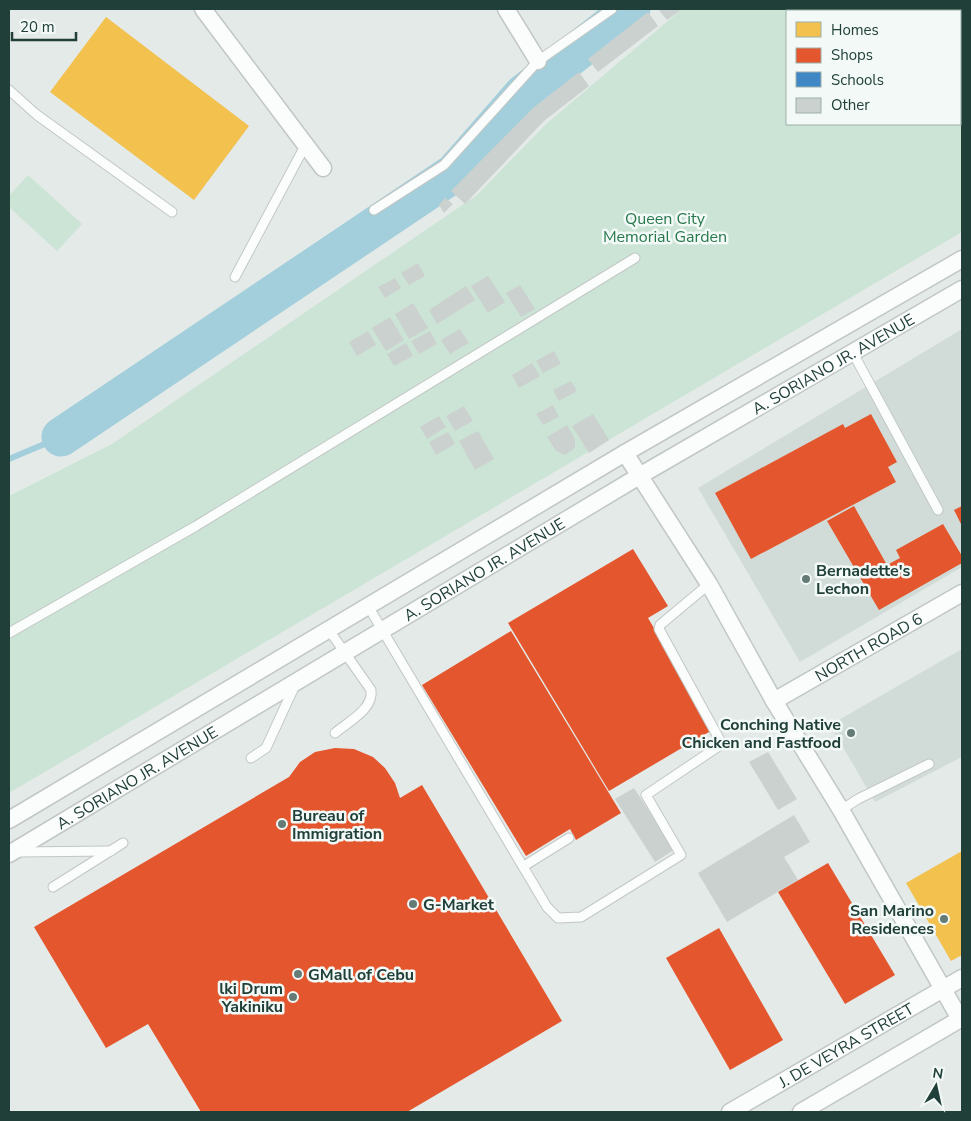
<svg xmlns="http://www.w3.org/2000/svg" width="971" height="1121" viewBox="0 0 971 1121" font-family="'Nunito Sans',sans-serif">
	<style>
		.built { fill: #d1dcd8 }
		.green { fill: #cce4d5 }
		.homes { fill: #f2c14e }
		.shops { fill: #e4572e }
		.schools { fill: #3f88c5 }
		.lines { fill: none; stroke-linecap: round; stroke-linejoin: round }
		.stream { stroke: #a2cfdb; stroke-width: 6 }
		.river { stroke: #a2cfdb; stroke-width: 39 }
		.building { fill: #cbd1cf }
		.lane-casing { stroke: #c1c7c5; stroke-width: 11 }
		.street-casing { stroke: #c1c7c5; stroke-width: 19 }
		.lane { stroke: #fbfcfc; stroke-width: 9 }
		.street { stroke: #fbfcfc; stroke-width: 16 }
		.poi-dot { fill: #657b76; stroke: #f2f9f6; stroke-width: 2 }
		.labels { text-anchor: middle; stroke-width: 5; stroke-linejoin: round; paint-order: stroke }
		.park-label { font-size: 16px; fill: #27794d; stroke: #f2f9f6 }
		.street-label { font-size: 16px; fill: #203f39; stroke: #f2f9f6 }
		.poi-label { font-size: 16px; font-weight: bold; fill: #203f39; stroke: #f2f9f6; text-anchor: start }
	</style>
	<rect width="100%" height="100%" fill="#e4eae8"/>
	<g class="built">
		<path d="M962,329V567L800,662L698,488Z"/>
		<path d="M962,649V757L875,802L830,725Z"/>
	</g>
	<g class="green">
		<path d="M682,9H930L932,11H787V124H960V60L962,64V232L9,793V496L112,444L477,195L546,124Z"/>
		<path d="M28,175L82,224L57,251L9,207V196Z"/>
	</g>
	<g class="homes">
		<path d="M106,17L249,126L194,200L50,92Z"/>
		<path d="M962,851V955L951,961L906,883Z"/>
	</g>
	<g class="shops">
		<path d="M871,414L897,462L888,467L896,482L751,559L715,493L843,424L845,428Z"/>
		<path d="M854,506L887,565L900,558L896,550L943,524L962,556V563L879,610L827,521Z"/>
		<path d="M962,506V526L954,510Z"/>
		<path d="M633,549L668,606L648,618L714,729L609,791L508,623Z"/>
		<path d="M511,631L621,813L576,840L570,829L526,856L422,685Z"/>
		<path d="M335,748L354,749L373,757L385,768L395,783L400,798L422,785L562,1021L407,1112H201L148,1024L106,1048L34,927L289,777L300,762L315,752Z"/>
		<path d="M828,863L895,975L845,1004L778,892Z"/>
		<path d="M719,928L783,1040L730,1070L666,958Z"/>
	</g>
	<path class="schools" d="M933,9H962V57L960,53V11H934Z"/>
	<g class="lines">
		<path class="stream" d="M9,459L61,437"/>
		<path class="river" d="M61,437L454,173L523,94L631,9"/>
	</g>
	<g class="building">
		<path d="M658,9H682L667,20Z"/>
		<path d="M648,12L658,26L598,72L588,59Z"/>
		<path d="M579,72L589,86L544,121L465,204L451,191L533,108Z"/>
		<path d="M445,198L453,204L444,213L439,205Z"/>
		<path d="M418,263L425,276L409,285L401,273Z"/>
		<path d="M488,276L505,302L488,313L471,286Z"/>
		<path d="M395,278L401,288L385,298L378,287Z"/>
		<path d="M520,285L535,309L521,317L506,293Z"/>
		<path d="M466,286L475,300L437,324L429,310Z"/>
		<path d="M413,303L428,328L409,339L395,314Z"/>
		<path d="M390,317L404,340L386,351L372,328Z"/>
		<path d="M460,329L469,343L450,354L441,340Z"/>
		<path d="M368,331L376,345L357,356L349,342Z"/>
		<path d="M430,331L437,344L419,354L411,341Z"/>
		<path d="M406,343L413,356L394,366L387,354Z"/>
		<path d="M554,351L561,364L543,373L536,361Z"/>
		<path d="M532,363L540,376L519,388L512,375Z"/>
		<path d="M571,381L577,391L559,401L553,390Z"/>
		<path d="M553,405L559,417L543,425L536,414Z"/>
		<path d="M464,406L473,421L455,431L446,416Z"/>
		<path d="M593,414L609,440L589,453L572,426Z"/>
		<path d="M439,416L446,427L427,439L420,427Z"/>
		<path d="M567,425L575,439V448L565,455L556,451L547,437Z"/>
		<path d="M478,431L494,459L475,470L459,441Z"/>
		<path d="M448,432L455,444L436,455L429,442Z"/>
		<path d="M768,752L797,799L778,810L749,762Z"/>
		<path d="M634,788L674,850L655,862L615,799Z"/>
		<path d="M794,815L810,842L784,857L798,880L727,922L698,873Z"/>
	</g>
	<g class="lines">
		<defs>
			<g id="lane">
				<path d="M9,90L37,115L172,212"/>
				<path d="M374,210L444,165L538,61L612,9"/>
				<path d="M235,277L306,144"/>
				<path d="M853,353L938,510"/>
				<path d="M368,606L547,907L558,918L581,917L681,855L646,795L722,744L659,629L660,625L709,584"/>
				<path d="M329,630L371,690C374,709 348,722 335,733"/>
				<path d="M9,633L196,526L635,258"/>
				<path d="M251,758L266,748L295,685"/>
				<path d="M841,810L858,799L929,764"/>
				<path d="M18,852L111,851"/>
				<path d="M524,866L569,838"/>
				<path d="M53,887L123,843"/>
			</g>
			<g id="street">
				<path d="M203,9L323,168"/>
				<path d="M506,9L538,61"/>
				<path d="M625,453L709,584L774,701L841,810L960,1019"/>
				<path id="s1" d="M774,701L962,593"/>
				<path d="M9,820L625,453L962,259"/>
				<path id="s2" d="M9,854L641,475L962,289"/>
				<path id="s3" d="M730,1112L962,978"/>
				<path d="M801,1112L962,1018"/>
			</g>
		</defs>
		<use href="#lane" class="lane-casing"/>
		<use href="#street" class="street-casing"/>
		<use href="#lane" class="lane"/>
		<use href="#street" class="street"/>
	</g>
	<g class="poi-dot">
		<circle cx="806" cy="579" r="5"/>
		<circle cx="851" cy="733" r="5"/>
		<circle cx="282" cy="824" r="5"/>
		<circle cx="413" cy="904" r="5"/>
		<circle cx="944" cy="919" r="5"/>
		<circle cx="298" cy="974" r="5"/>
		<circle cx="293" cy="997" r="5"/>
	</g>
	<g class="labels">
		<g class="park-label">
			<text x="665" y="224">Queen City<tspan x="665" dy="18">Memorial Garden</tspan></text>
		</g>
		<g class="street-label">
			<text dy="6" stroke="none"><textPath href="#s2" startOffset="959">A. SORIANO JR. AVENUE</textPath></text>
			<text dy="6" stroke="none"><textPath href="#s2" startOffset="554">A. SORIANO JR. AVENUE</textPath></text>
			<text dy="6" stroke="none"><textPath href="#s1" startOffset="109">NORTH ROAD 6</textPath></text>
			<text dy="6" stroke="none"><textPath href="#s2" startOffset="149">A. SORIANO JR. AVENUE</textPath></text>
			<text dy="6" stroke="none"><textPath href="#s3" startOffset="134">J. DE VEYRA STREET</textPath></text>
		</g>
		<g class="poi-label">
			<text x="816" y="576">Bernadette's<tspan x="816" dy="18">Lechon</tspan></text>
			<text x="841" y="730" text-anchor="end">Conching Native<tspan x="841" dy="18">Chicken and Fastfood</tspan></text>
			<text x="292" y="821">Bureau of<tspan x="292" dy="18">Immigration</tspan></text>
			<text x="423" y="910">G-Market</text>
			<text x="934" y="916" text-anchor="end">San Marino<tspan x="934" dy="18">Residences</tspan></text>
			<text x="308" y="980">GMall of Cebu</text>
			<text x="283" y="994" text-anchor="end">lki Drum<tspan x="283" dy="18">Yakiniku</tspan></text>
		</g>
	</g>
	<rect width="971" height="1121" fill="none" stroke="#203f39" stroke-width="20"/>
	<rect x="786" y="10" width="175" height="115" fill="#f2f9f6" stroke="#9eafaa"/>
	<rect x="796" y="22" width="25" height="15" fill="#f2c14e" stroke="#9eafaa"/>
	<text x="831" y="35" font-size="15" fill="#203f39">Homes</text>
	<rect x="796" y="48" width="25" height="15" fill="#e4572e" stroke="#9eafaa"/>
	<text x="831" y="60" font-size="15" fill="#203f39">Shops</text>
	<rect x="796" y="72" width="25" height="15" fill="#3f88c5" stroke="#9eafaa"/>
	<text x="831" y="85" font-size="15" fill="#203f39">Schools</text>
	<rect x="796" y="98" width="25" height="15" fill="#cbd1cf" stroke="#9eafaa"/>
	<text x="831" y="110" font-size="15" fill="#203f39">Other</text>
	<g transform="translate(936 1086) rotate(9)" stroke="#f2f9f6" stroke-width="4" paint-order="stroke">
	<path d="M0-4L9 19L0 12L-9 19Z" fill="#203f39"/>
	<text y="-8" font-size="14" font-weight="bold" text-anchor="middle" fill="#203f39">N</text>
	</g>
	<path d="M12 32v8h64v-8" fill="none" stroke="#203f39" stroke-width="2.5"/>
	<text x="20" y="32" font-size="15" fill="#203f39" stroke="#f2f9f6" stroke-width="4" paint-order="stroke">20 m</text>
</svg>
